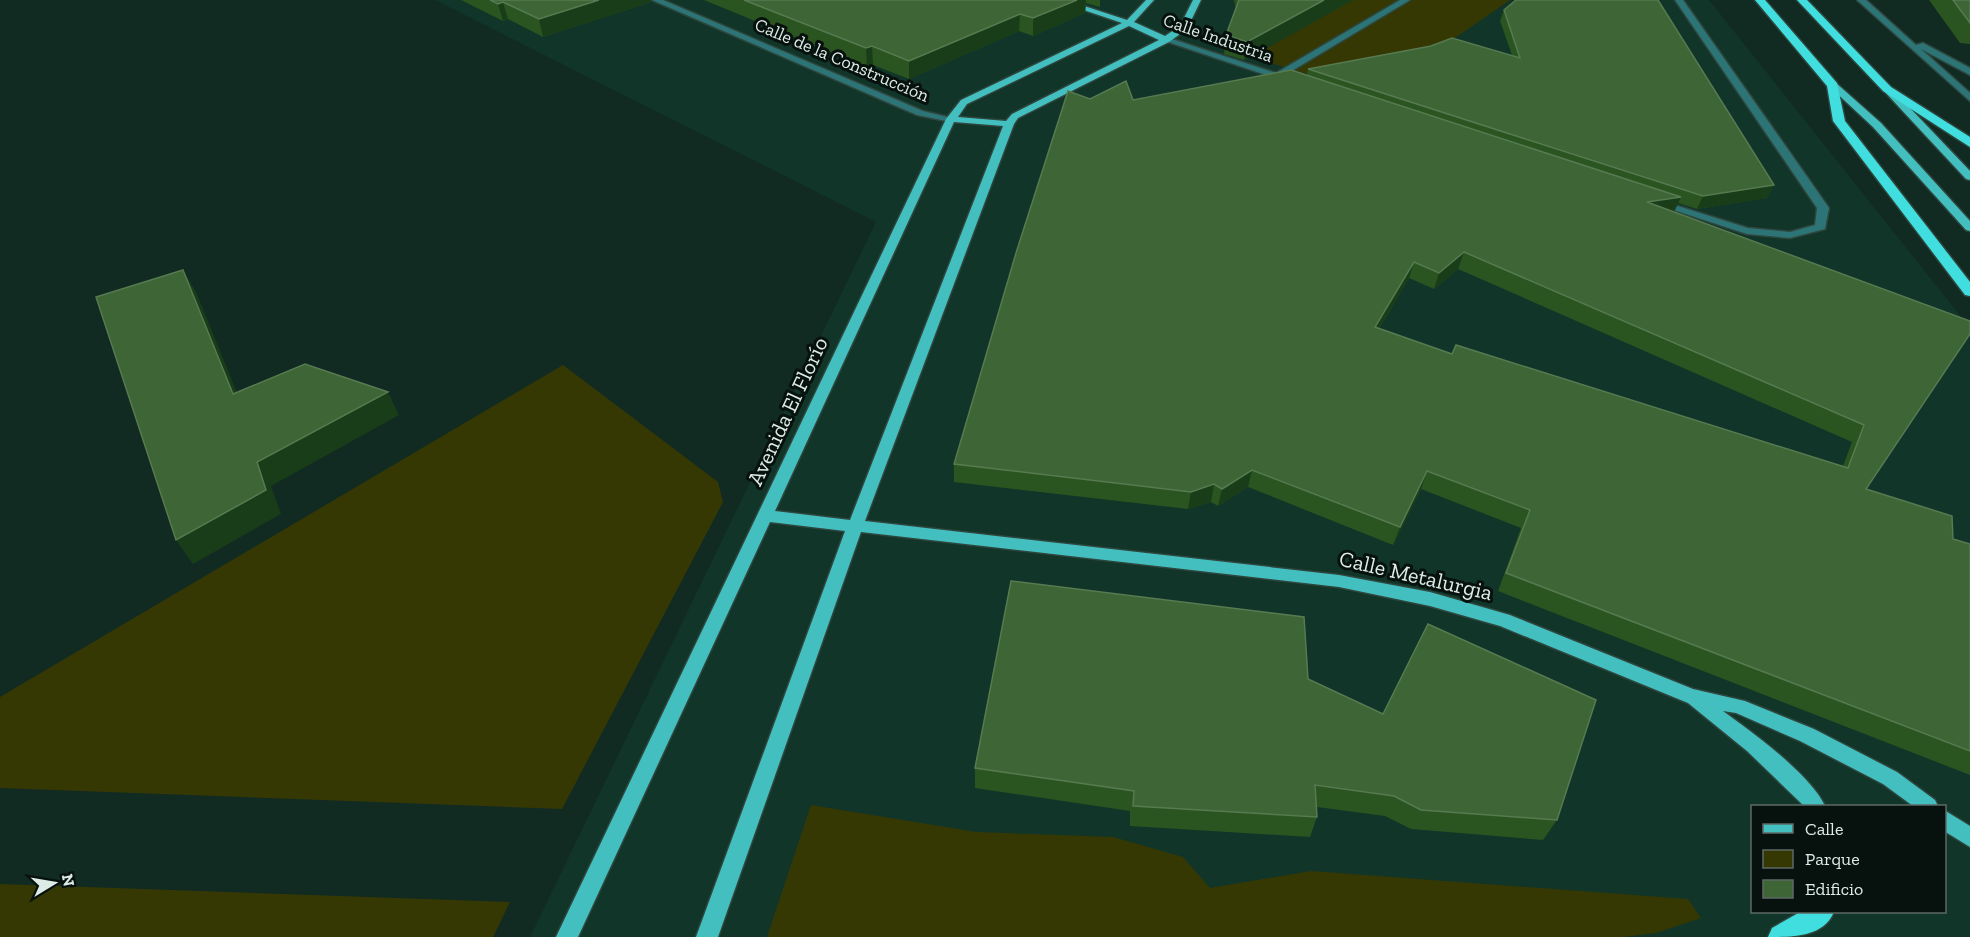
<svg xmlns="http://www.w3.org/2000/svg" width="1970" height="937" viewBox="0 0 1970 937" font-family="'Zilla Slab',serif">
	<style>
		.built { fill: #113529; fill-rule: evenodd }
		.green { fill: #363804 }
		.lines { fill: none; stroke-linecap: round; stroke-linejoin: round }
		.minor-casing { stroke: #2e463d; stroke-width: 3 }
		.major-casing { stroke: #2e463d; stroke-width: 3 }
		.highway-casing { stroke: #2e463d; stroke-width: 3 }
		.minor { fill: #2c7475; fill-rule: evenodd }
		.major { fill: #43bfc0; fill-rule: evenodd }
		.highway { fill: #40dedf; fill-rule: evenodd }
		.wall { fill: #2a5420; fill-rule: evenodd }
		.shaded-wall { fill: #183d18 }
		.building { fill: #3e6535; stroke: #577a51; stroke-width: 1.5; fill-rule: evenodd }
		.labels { text-anchor: middle; stroke-width: 6; stroke-linejoin: round; paint-order: stroke }
		.far-street-label { font-size: 18px; fill: #ddece6; stroke: #07110d }
		.street-label { font-size: 22px; fill: #ddece6; stroke: #07110d }
	</style>
	<rect width="100%" height="100%" fill="#112b22"/>
	<path class="built" d="M435,0H1709L1970,328V937H530L876,222ZM1752,806H1944V912H1752Z"/>
	<g class="green">
		<path d="M1353,0H1510L1455,38L1420,52L1307,74L1251,57Z"/>
		<path d="M563,365L718,482L723,502L562,809L0,788V697Z"/>
		<path d="M811,805L976,832L1113,837L1183,857L1210,888L1311,871L1688,899L1701,918L1656,933L1623,937H767Z"/>
		<path d="M0,884L510,902L493,937H0Z"/>
	</g>
	<g class="lines">
		<defs>
			<g id="minor">
				<path d="M652,0H663L923,111L956,119L951,122L917,115Z"/>
				<path d="M1400,0H1410L1285,75L1295,80L1290,83L1162,40L1169,38L1276,73Z"/>
				<path d="M1675,0H1683L1829,208L1825,229L1790,238L1747,234L1652,203L1658,200L1662,201L1748,228L1790,232L1815,225L1817,208Z"/>
				<path d="M1857,0H1866L1916,45L1923,43L1970,68V75L1921,49L1970,93V101Z"/>
			</g>
			<g id="major">
				<path d="M1054,0H1066L1127,20L1146,0H1154L1134,22L1165,36L1180,26L1193,0H1201L1187,29L1169,42L1018,118L1014,124L865,521L1339,575L1430,592L1510,615L1693,689L1745,701L1814,729L1897,772L1935,800L1938,806H1913L1883,784L1800,741L1736,713L1723,711C1752,732 1811,775 1825,806H1804L1747,751L1688,703L1500,626L1430,606L1339,587L861,532L718,937H696L845,531L770,522L578,937H556L946,119L961,100L1122,23ZM1129,26L1159,40L1012,114L1006,121L958,117L967,104ZM954,122L1003,126L850,520L775,511Z"/>
				<path d="M1830,83H1836L1881,123L1970,221V231L1966,230L1873,127L1830,87Z"/>
				<path d="M1884,87H1890L1970,171V180L1966,179L1884,91Z"/>
				<path d="M1944,810L1970,826V847L1944,831Z"/>
			</g>
			<g id="highway">
				<path d="M1755,0H1765L1837,83L1845,121L1970,282V296L1965,295L1833,121L1827,86Z"/>
				<path d="M1797,0H1807L1891,87L1970,137V147L1883,91Z"/>
				<path d="M1800,912H1832L1833,914C1822,937 1792,937 1768,937L1772,928Z"/>
			</g>
		</defs>
		<use href="#minor" class="minor-casing"/>
		<use href="#major" class="major-casing"/>
		<use href="#highway" class="highway-casing"/>
		<use href="#minor" class="minor"/>
		<use href="#major" class="major"/>
		<use href="#highway" class="highway"/>
	</g>
	<g class="wall">
		<path d="M461,0H651V2L543,37L508,19L503,21Z"/>
		<path d="M704,0H1100V7L1086,3L1085,13L1033,36L1019,31L909,79L873,65L867,67Z"/>
		<path d="M1234,0H1353L1244,60L1224,54L1226,35L1236,9Z"/>
		<path d="M1929,0H1970V44L1960,43Z"/>
		<path d="M1504,10L1774,185L1767,198L1697,209L1678,203L1674,212L1970,321L1866,489L1953,539L1970,544V775L1498,591L1521,528L1421,489L1393,545L1248,487L1218,506L1211,502L1188,509L954,482V464L1090,99L1133,100L1307,75L1308,69L1512,55L1500,21ZM1458,269L1852,442L1843,466L1452,354L1379,329L1409,278L1434,289Z"/>
		<path d="M1308,679L1557,820L1543,840L1411,829L1385,816L1317,807V817L1310,837L1130,826V811L975,788V768Z"/>
	</g>
	<g class="shaded-wall">
		<path d="M599,0H651V2L543,37L539,19Z"/>
		<path d="M1077,0H1086L1085,13L1033,36V18Z"/>
		<path d="M1324,0H1353L1244,60L1247,42Z"/>
		<path d="M503,2L508,19L503,21L498,4Z"/>
		<path d="M1020,14L1019,31L909,79V61Z"/>
		<path d="M872,46L873,65L867,67L866,48Z"/>
		<path d="M1774,185L1767,198L1697,209L1703,196Z"/>
		<path d="M1681,197L1674,212L1647,202Z"/>
		<path d="M1464,252L1458,269L1434,289L1439,273Z"/>
		<path d="M1414,262L1409,278L1370,344L1375,327Z"/>
		<path d="M183,270L196,292L247,417L233,394Z"/>
		<path d="M388,392L399,415L271,486L281,514L193,564L176,540L257,462Z"/>
		<path d="M1252,470L1248,487L1218,506L1222,489Z"/>
		<path d="M1427,471L1421,489L1393,545L1400,527Z"/>
		<path d="M1214,484L1211,502L1188,509L1191,492Z"/>
	</g>
	<g class="building">
		<path d="M490,0H599L539,19L503,2L498,4Z"/>
		<path d="M744,0H1077L1033,18L1020,14L909,61L872,46L866,48Z"/>
		<path d="M1239,0H1324L1247,42L1226,35Z"/>
		<path d="M1516,0H1658L1774,185L1703,196L1308,69L1431,46L1452,38L1520,58L1504,10Z"/>
		<path d="M1953,0H1970V23Z"/>
		<path d="M1291,70L1681,197L1647,202L1970,321V334L1866,489L1952,516L1953,539L1970,544V751L1506,573L1530,510L1427,471L1400,527L1252,470L1222,489L1214,484L1191,492L954,464L1016,253L1068,91L1090,99L1126,81L1133,100ZM1464,252L1864,425L1848,468L1456,345L1452,354L1375,327L1414,262L1439,273Z"/>
		<path d="M183,270L233,394L305,364L388,392L257,462L266,490L176,540L96,297Z"/>
		<path d="M1011,581L1304,617L1308,679L1383,714L1428,624L1596,700L1557,820L1421,810L1394,796L1315,785L1317,817L1133,806L1134,791L975,768Z"/>
	</g>
	<g class="labels">
		<g class="far-street-label">
			<text transform="translate(1218 38) rotate(19)" y="6">Calle Industria</text>
			<text transform="translate(842 60) rotate(23)" y="6">Calle de la Construcción</text>
		</g>
		<g class="street-label">
			<text transform="translate(787 411) rotate(-65)" y="8">Avenida El Florío</text>
			<text transform="translate(1416 575) rotate(13)" y="8">Calle Metalurgia</text>
		</g>
	</g>
	<rect x="1751" y="805" width="195" height="108" fill="#07110d" stroke="#5d6964" stroke-width="1.5"/>
	<rect x="1763" y="824" width="30" height="9" fill="#43bfc0" stroke="#5d6964" stroke-width="1.5"/>
	<text x="1805" y="835" font-size="18" fill="#ddece6">Calle</text>
	<rect x="1763" y="850" width="30" height="18" fill="#363804" stroke="#5d6964" stroke-width="1.5"/>
	<text x="1805" y="865" font-size="18" fill="#ddece6">Parque</text>
	<rect x="1763" y="880" width="30" height="18" fill="#3e6535" stroke="#5d6964" stroke-width="1.5"/>
	<text x="1805" y="895" font-size="18" fill="#ddece6">Edificio</text>
	<g transform="translate(54 883) rotate(79)" stroke="#07110d" stroke-width="4.5" paint-order="stroke">
	<path d="M0-4.5L10 22L0 15L-10 22Z" fill="#ddece6"/>
	<text y="-9" font-size="16" font-weight="bold" text-anchor="middle" fill="#ddece6">N</text>
	</g>
</svg>
